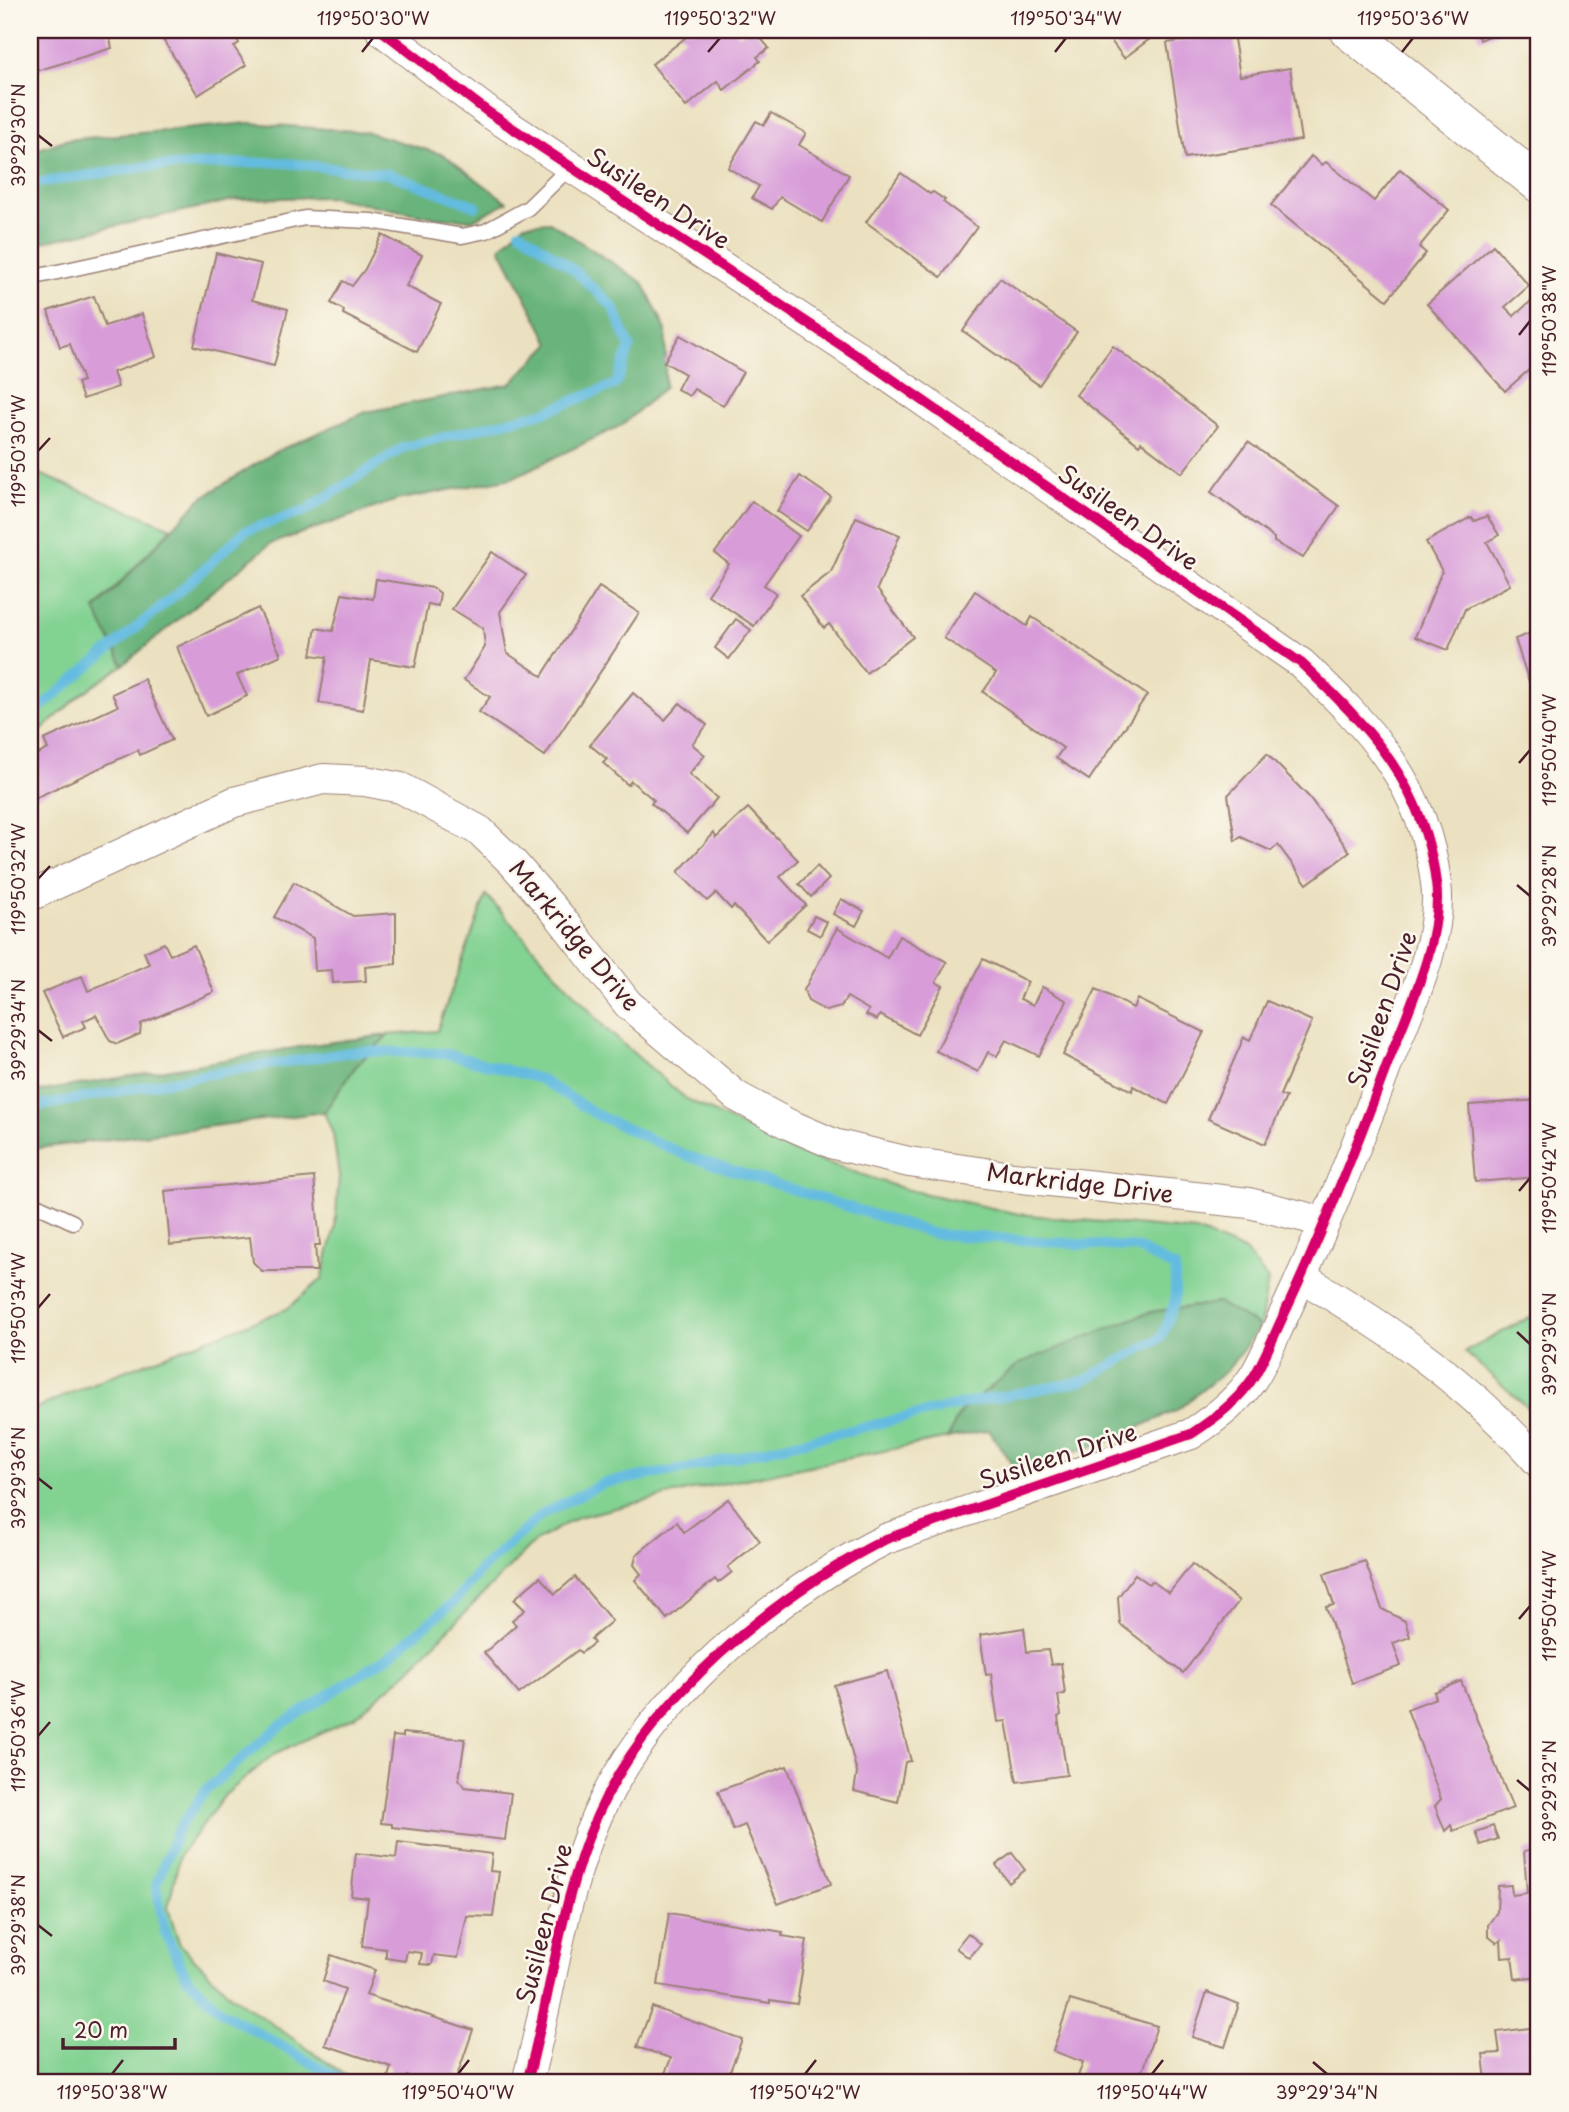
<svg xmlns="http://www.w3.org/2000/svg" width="1569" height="2112" viewBox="0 0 1569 2112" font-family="'Playpen Sans',sans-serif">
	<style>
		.green { fill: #82d292; stroke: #66785e; stroke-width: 2 }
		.forest { fill: #69b47c; stroke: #5a6a54; stroke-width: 2 }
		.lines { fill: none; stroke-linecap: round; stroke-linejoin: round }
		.stream { stroke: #63bbe0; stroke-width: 10 }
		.building { fill: #d89dd9 }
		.service-casing { stroke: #9a8076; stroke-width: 17 }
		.minor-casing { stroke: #9a8076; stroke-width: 32 }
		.tertiary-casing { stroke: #9a8076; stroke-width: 39 }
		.service { stroke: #fff; stroke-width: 14 }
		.minor { stroke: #fff; stroke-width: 30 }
		.tertiary { stroke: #fff; stroke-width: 37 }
		.cycleway-casing { stroke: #fbf7ec; stroke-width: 15 }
		.cycleway { stroke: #d6006c; stroke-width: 10 }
		.ticks { fill: none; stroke: #4a1f2b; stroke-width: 2.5 }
		.labels { text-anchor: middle; stroke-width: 5; stroke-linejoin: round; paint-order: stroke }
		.street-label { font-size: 24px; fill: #4a1f2b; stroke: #fbf7ec }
		.neatline { fill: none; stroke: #4a1f2b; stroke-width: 2.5 }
		.ticks-label { font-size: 18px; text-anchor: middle; fill: #4a1f2b }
	</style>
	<rect width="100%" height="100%" fill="#fbf7ec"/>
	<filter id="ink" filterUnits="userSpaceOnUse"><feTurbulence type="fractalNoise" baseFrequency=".0143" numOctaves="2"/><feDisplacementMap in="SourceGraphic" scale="14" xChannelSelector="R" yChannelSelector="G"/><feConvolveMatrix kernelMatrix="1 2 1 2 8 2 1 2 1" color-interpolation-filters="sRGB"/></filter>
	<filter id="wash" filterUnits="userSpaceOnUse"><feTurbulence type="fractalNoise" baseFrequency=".00686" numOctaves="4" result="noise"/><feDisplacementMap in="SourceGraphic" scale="28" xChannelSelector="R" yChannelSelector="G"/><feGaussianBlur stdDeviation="1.57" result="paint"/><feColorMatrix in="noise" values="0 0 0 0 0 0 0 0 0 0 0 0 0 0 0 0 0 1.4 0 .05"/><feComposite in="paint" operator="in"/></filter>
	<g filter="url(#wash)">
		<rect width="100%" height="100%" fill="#ebe1c0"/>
		<g class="green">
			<path d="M30,470L172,528L95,609L123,665L79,696L30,741Z"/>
			<path d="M486,895L607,1030L685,1098L787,1149L904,1189L1019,1214L1196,1231L1245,1251L1268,1280L1260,1327L1219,1303L1150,1312L1100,1333L960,1412L948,1438L691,1490L578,1517L534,1542L404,1675L355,1717L274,1754L225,1795L180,1855L168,1908L180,1945L232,1996L351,2079L363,2082H30V1411L103,1379L287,1309L322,1279L335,1228L339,1176L333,1134L324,1112L356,1066L388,1035L437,1031Z"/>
			<path d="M1539,1312V1418L1465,1352Z"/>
		</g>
		<g class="forest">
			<path d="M249,123L367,132L444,155L507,202L473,220L433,217L330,197L238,199L30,245V152L65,140Z"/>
			<path d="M550,222L643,283L666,330L665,387L622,425L512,478L397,500L270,544L123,665L95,610L200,499L275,452L366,412L510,384L550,344L500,248L524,224Z"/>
			<path d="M388,1035L356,1066L324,1112L30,1149V1093L311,1045Z"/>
			<path d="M1219,1303L1260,1327L1227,1370L1176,1411L1105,1442L1016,1470L989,1430L948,1438L960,1412L1020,1363L1150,1312Z"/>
		</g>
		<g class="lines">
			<g class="stream">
				<path d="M30,184L144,167L276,162L389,174L476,206"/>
				<path d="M30,716L180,591L245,531L305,511L404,447L545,412L616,384L630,347L613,307L574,270L520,231"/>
				<path d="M30,1108L203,1075L357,1051L444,1053L540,1079L597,1115L687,1156L934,1234L1137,1248L1175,1268V1301L1162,1337L1083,1381L976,1401L685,1469L604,1483L542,1514L480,1570L454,1602L389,1656L278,1727L205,1791L177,1831L156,1884L165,1933L187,1978L223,2013L345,2082"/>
			</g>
		</g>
		<g id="blocks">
			<g class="building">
				<path d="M30,30H108L112,48L30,73Z"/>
				<path d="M161,30H231L239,43L234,47L246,65L198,95L162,38L165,36Z"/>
				<path d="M678,30H735L739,35L746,30H754L769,48L757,57L760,61L724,90L718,81L686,107L652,64L685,38Z"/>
				<path d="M1103,30H1162L1124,58Z"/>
				<path d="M1477,30H1505L1480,40Z"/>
				<path d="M1233,33L1240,76L1290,68L1301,140L1185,158L1167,43Z"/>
				<path d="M771,113L806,133L799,145L849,175L822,222L780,197L772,209L752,198L759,186L728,168L756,121L764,125Z"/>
				<path d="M1311,156L1322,165L1326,162L1374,201L1400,169L1449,210L1419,247L1426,253L1387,300L1271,205Z"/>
				<path d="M901,173L930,194L933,192L945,200L943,202L977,227L941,277L866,222Z"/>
				<path d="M382,235L422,255L406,286L441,304L417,352L343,314L344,310L331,303L343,281L352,286L365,269Z"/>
				<path d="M1493,245L1529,286L1505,307L1514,316L1539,294V361L1505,391L1427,304Z"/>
				<path d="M216,253L261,264L252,300L288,309L274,366L194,346Z"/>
				<path d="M1000,278L1077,332L1039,385L963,331Z"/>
				<path d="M94,296L105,326L142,314L156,357L113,372L118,387L83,399L77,383L83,381L70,344L60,347L48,311Z"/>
				<path d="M680,335L743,372L723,406L694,389L689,396L677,389L685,374L664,362Z"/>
				<path d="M1113,346L1218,426L1182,473L1141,442L1139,445L1076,395Z"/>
				<path d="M1248,442L1339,506L1303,558L1274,542V538L1211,492Z"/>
				<path d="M800,476L831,497L807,531L777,511Z"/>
				<path d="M752,501L799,536L764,585L776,593L754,626L708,595L729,564L715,553Z"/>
				<path d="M1487,516L1499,535L1487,542L1510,585L1465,609L1448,650L1415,637L1442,571L1426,542L1471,517L1474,521Z"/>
				<path d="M856,517L900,535L877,589L913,637L866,673L829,624L824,628L800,596L831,572Z"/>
				<path d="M492,552L526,575L500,612L507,653L542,676L599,587L639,613L545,756L479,712L490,697L464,680L485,647L483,628L452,609Z"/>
				<path d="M376,579L433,588L440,593L438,606L428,604L415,667L371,660L363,710L319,703L327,657L311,655L316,628L333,631L342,594L373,599Z"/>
				<path d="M975,591L1027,626L1032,617L1147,695L1089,780L1056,758L1063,748L983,692L996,673L944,638Z"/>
				<path d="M258,608L281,655L237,675L247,696L206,716L177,647Z"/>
				<path d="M736,619L751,630L729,659L715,648Z"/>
				<path d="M1539,630V712L1515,639Z"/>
				<path d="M144,679L172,740L140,755L138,750L33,799L30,792V758L48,749L44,740L118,706L112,694Z"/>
				<path d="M633,693L665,720L680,703L707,725L692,744L705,755L689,774L717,798L687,833L651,803L654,800L631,781L628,785L603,763L607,759L590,745Z"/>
				<path d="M1267,754L1309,797L1350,852L1307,884L1278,845L1271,851L1241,837L1235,841L1228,795Z"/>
				<path d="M748,808L798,860L780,877L806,905L767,941L734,906L731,909L716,893L707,901L678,872L714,833L716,838Z"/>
				<path d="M817,866L829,879L811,897L799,884Z"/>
				<path d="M294,882L353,916L396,913V964L365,967L366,981L333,983L332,970L315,971L313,938L274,917Z"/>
				<path d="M841,899L864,911L856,926L833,914Z"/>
				<path d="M814,916L827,922L820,936L807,929Z"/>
				<path d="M837,928L887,958L899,936L947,962L936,982L943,986L917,1035L880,1015L877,1020L866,1015L869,1010L847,997L841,1007L826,1011L808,1001L804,990Z"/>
				<path d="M164,943L170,955L194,945L214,992L141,1024L140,1034L117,1044L110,1041L96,1015L83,1021L86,1027L63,1037L42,993L82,976L88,991L149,964L144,952Z"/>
				<path d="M983,959L1028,982L1020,999L1033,1005L1042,987L1067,1001L1039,1056L1006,1040L997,1056L988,1052L978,1072L936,1051Z"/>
				<path d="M1096,989L1133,1008L1137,999L1204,1032L1168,1104L1133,1086L1132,1091L1063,1055Z"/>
				<path d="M1537,994L1539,995V1039L1534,1038Z"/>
				<path d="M1267,1001L1312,1021L1280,1095L1286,1097L1265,1144L1208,1119L1244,1037L1250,1040Z"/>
				<path d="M1539,1100V1177L1475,1182L1469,1105Z"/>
				<path d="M314,1177L320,1245H315L317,1271H262L253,1262L250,1237L170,1245L165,1191Z"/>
				<path d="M728,1499L760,1541L728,1567L732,1572L718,1583L715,1579L667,1619L635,1580L641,1574L634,1565L636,1555L677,1522L684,1532Z"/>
				<path d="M1365,1561L1382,1609L1405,1621L1410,1637L1393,1643L1401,1666L1352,1683L1326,1607L1334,1605L1324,1574Z"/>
				<path d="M1192,1564L1239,1601L1183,1673L1120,1624L1118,1597L1135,1574L1149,1584L1152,1581L1169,1593Z"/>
				<path d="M540,1577L555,1594L575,1577L612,1621L591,1639L594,1643L581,1653L578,1650L519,1694L484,1653L516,1625L512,1620L525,1610L514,1599Z"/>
				<path d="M1024,1628L1027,1652L1048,1650L1051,1665L1061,1663L1065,1694L1058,1695L1061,1715L1058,1717L1067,1775L1017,1782L1006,1721L998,1722L991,1674L986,1675L980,1635Z"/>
				<path d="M887,1671L911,1761L905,1762L898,1802L854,1791L857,1773L834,1685Z"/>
				<path d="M1461,1681L1513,1808L1453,1831L1451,1825L1445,1831L1435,1806L1441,1799L1407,1709L1436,1698L1434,1692Z"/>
				<path d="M403,1733L465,1739L459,1779L465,1787L511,1793L505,1840L392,1827V1824L381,1823L393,1736L403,1737Z"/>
				<path d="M787,1766L831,1884L778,1904L745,1825L733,1830L718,1791Z"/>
				<path d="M1493,1826L1498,1839L1481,1845L1476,1832Z"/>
				<path d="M398,1842L492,1854L490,1871L499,1872L493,1917L467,1916L458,1958L434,1955L432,1965L420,1964L422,1953L407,1951L405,1961L386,1958V1949L362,1946L368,1898L351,1896L356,1853L396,1858Z"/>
				<path d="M1539,1848V1976L1515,1979L1512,1957L1502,1958L1501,1940L1497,1943L1488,1936V1925L1497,1912L1498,1886L1511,1885L1512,1895L1527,1893L1524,1851Z"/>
				<path d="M1012,1853L1025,1870L1009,1883L996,1865Z"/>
				<path d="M669,1913L783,1932L782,1936L807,1940L797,2004L770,2000V2003L658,1985Z"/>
				<path d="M968,1933L981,1944L969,1958L956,1948Z"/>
				<path d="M331,1955L375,1970L366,1995L473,2030L455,2082H425L407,2076L404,2082L388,2077L391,2067L325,2045L345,1989L323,1981Z"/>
				<path d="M1207,1992L1239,2004L1225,2047L1192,2037Z"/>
				<path d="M1070,2000L1157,2026L1139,2080L1145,2082H1076L1083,2062L1053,2051Z"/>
				<path d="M652,2007L742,2039L726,2082L662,2081L671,2058L637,2047Z"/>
				<path d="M1539,2027V2082H1486L1483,2054L1500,2053L1497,2032Z"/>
			</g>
		</g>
	</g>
	<g filter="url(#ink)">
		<use href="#blocks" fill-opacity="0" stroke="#9a8076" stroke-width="2"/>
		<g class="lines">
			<defs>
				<g id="service">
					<path d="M30,278L305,218L371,221L462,236L486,231L528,208L570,167"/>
					<path d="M30,1202L73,1222"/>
				</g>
				<g id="minor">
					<path d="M381,30L488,112L876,368L1301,663C1370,728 1424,784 1436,883C1444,941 1405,1016 1385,1070C1355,1150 1324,1229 1288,1306C1277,1328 1268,1352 1256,1373C1241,1399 1216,1418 1191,1434L886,1539C774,1596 649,1698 597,1816C560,1900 551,1995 527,2082"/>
					<path d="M30,896L234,802L323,779L365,781L401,788L480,831L513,863L560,917L628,1004L736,1096L788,1124L834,1144L909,1162L1013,1177L1249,1203L1325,1222"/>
					<path d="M1301,1277C1390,1329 1471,1385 1539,1463"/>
				</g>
				<path id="tertiary" d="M1348,30L1539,184"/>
			</defs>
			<use href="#service" class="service-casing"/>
			<use href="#minor" class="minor-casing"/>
			<use href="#tertiary" class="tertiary-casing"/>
			<use href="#service" class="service"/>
			<use href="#minor" class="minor"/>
			<use href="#tertiary" class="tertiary"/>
			<defs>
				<path id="cycleway" d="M381,30L488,112L876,368L1301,663C1370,728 1424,784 1436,883C1444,941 1405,1016 1385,1070C1355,1150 1324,1229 1288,1306C1277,1328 1268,1352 1256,1373C1241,1399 1216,1418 1191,1434L886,1539C774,1596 649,1698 597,1816C560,1900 551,1995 527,2082"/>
			</defs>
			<use href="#cycleway" class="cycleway-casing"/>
			<use href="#cycleway" class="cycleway"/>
		</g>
	</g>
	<path class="ticks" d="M362,52L373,38M708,52L720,38M1055,52L1066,38M1402,52L1413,38M38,135L52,146M1519,335L1530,321M38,451L50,438M1519,763L1530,750M38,879L50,866M1517,885L1530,896M38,1030L52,1041M1519,1191L1530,1178M38,1308L50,1294M1517,1332L1530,1344M38,1478L52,1489M1519,1619L1530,1606M38,1736L50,1722M1517,1780L1530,1791M38,1925L52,1936M1313,2062L1327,2074M112,2074L123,2060M458,2074L469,2060M805,2074L816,2060M1152,2074L1163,2060"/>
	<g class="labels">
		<g class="street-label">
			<text transform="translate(658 199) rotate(33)" y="8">Susileen Drive</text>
			<text transform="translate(1128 518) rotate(35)" y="8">Susileen Drive</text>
			<text transform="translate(574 936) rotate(50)" y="8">Markridge Drive</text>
			<text transform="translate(1383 1010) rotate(-71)" y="8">Susileen Drive</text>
			<text transform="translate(1080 1184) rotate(7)" y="8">Markridge Drive</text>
			<text transform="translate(1058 1457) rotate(-18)" y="8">Susileen Drive</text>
			<text transform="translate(545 1924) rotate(-76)" y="8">Susileen Drive</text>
		</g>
	</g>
	<rect width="1569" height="2112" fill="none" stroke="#fbf7ec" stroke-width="77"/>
	<path d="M63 2038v10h112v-10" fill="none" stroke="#4a1f2b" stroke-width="3.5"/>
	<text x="74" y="2038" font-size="21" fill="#4a1f2b" stroke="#fbf7ec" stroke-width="5" paint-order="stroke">20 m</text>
	<rect x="38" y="38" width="1492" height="2036" class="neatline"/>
	<g class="ticks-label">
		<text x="373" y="25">119°50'30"W</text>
		<text x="720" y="25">119°50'32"W</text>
		<text x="1066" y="25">119°50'34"W</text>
		<text x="1413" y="25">119°50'36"W</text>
		<text transform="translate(19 135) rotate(-90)" y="6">39°29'30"N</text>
		<text transform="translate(1550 321) rotate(-90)" y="6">119°50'38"W</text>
		<text transform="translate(19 451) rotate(-90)" y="6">119°50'30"W</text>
		<text transform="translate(1550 750) rotate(-90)" y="6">119°50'40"W</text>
		<text transform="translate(19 879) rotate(-90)" y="6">119°50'32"W</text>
		<text transform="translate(1550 896) rotate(-90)" y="6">39°29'28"N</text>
		<text transform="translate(19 1030) rotate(-90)" y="6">39°29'34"N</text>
		<text transform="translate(1550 1178) rotate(-90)" y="6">119°50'42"W</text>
		<text transform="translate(19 1308) rotate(-90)" y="6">119°50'34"W</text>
		<text transform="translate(1550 1344) rotate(-90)" y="6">39°29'30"N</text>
		<text transform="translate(19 1478) rotate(-90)" y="6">39°29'36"N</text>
		<text transform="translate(1550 1606) rotate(-90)" y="6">119°50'44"W</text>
		<text transform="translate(19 1736) rotate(-90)" y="6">119°50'36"W</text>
		<text transform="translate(1550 1791) rotate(-90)" y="6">39°29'32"N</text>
		<text transform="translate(19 1925) rotate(-90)" y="6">39°29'38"N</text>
		<text x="112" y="2099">119°50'38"W</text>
		<text x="458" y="2099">119°50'40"W</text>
		<text x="805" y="2099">119°50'42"W</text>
		<text x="1152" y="2099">119°50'44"W</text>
		<text x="1327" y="2099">39°29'34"N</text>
	</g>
</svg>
